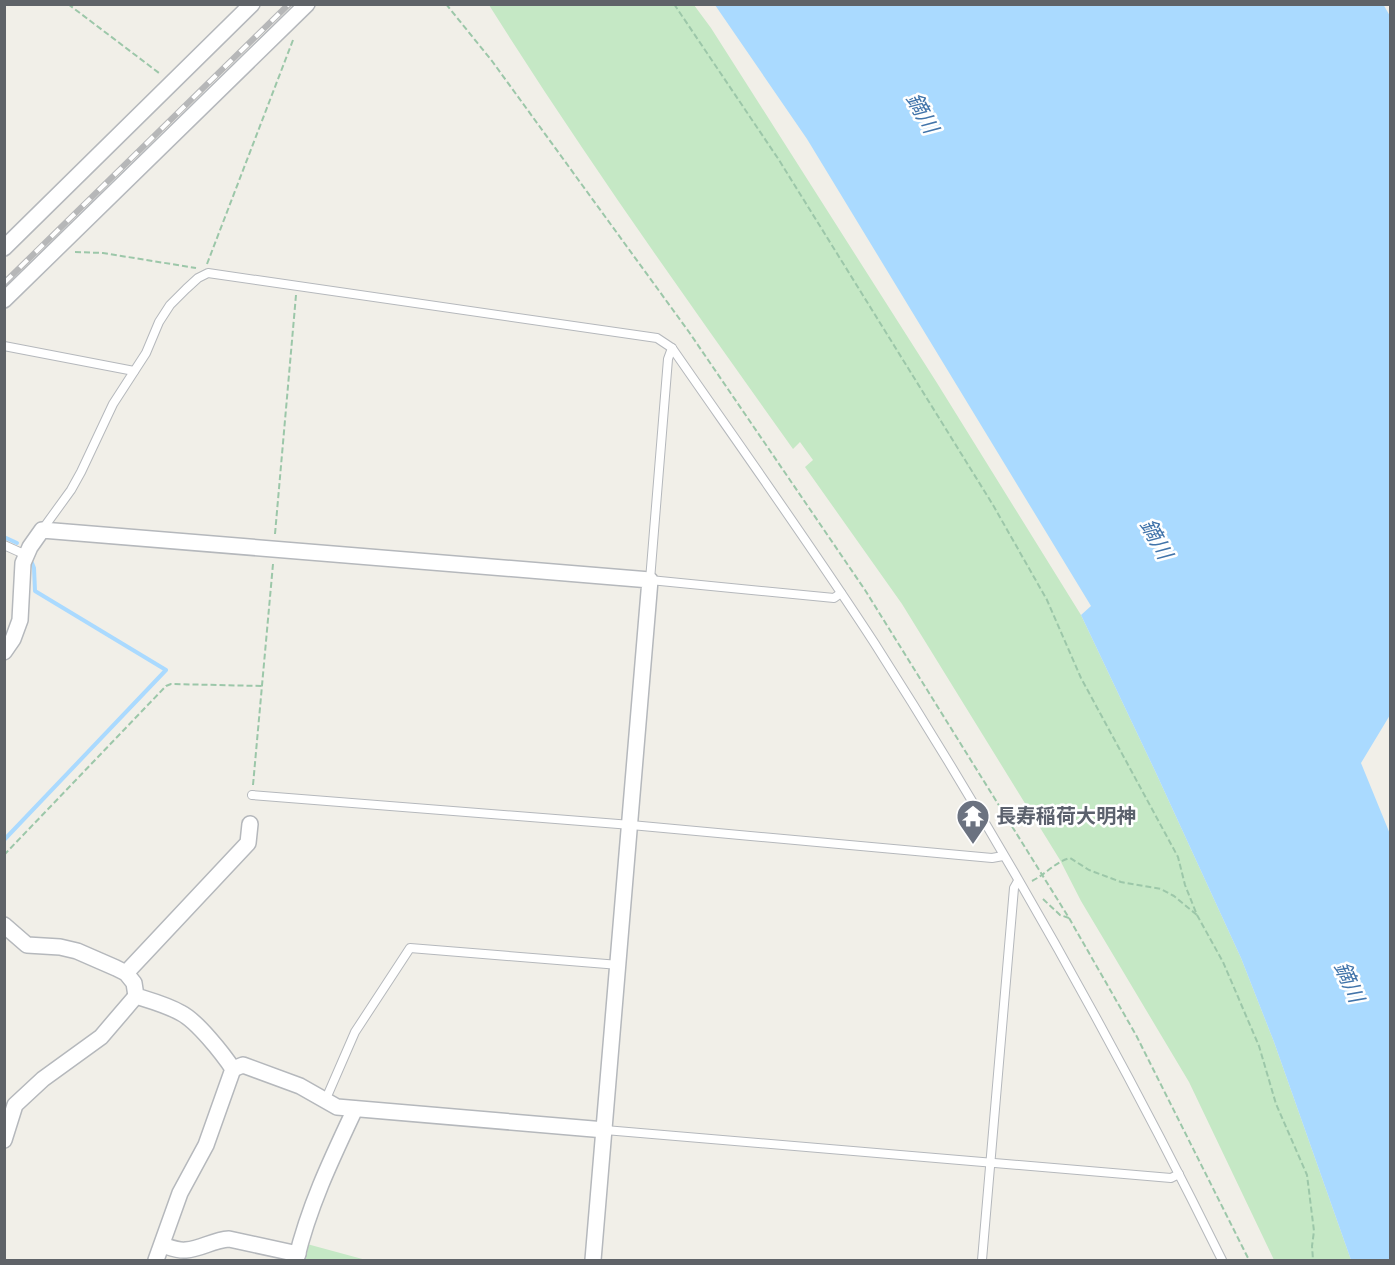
<svg xmlns="http://www.w3.org/2000/svg" width="1395" height="1265" viewBox="0 0 1395 1265" font-family="Barlow,'Noto Sans JP',sans-serif">
	<style>
		.green { fill: #c5e8c5 }
		.water { fill: #aadaff }
		.lines { fill: none; stroke-linecap: round; stroke-linejoin: round }
		.stream { stroke: #aadaff; stroke-width: 4 }
		.service-casing { stroke: #b5b8bc; stroke-width: 10 }
		.minor-casing { stroke: #b5b8bc; stroke-width: 18 }
		.path { stroke: #9cc7a9; stroke-width: 2; stroke-dasharray: 6 3; stroke-linecap: butt }
		.service { stroke: #fff; stroke-width: 8 }
		.minor { stroke: #fff; stroke-width: 15 }
		.rail-casing { stroke: #b6b7b8; stroke-width: 6 }
		.rail { stroke: #fff; stroke-width: 4; stroke-dasharray: 11; stroke-linecap: butt }
		.labels { text-anchor: middle; stroke-width: 5; stroke-linejoin: round; paint-order: stroke }
		.worship-label { font-size: 20px; font-weight: bold; fill: #5b616d; stroke: #fff; text-anchor: start }
		.water-label { font-size: 21px; font-style: italic; fill: #4174aa; stroke: #fff }
	</style>
	<rect width="100%" height="100%" fill="#f1efe8"/>
	<g class="green">
		<path d="M489,5H694L711,28L937,383L1081,615L1156,773L1241,958L1274,1042L1351,1260H1274L1189,1082L1081,901L1060,860L902,604L805,467L813,460L800,442L793,449C689,303 584,156 489,5Z"/>
		<path d="M307,1244L366,1260H302Z"/>
	</g>
	<path class="water" d="M1383,4L1390,16V715L1361,763L1390,834V1260H1351L1274,1042L1241,958L1156,773L1081,615L1091,606L807,139L715,5Z"/>
	<g class="lines">
		<g class="stream">
			<path d="M4,537L17,543"/>
			<path d="M4,840L166,670L35,591L34,568L32,563"/>
		</g>
		<defs>
			<g id="service">
				<path d="M4,346L134,371"/>
				<path d="M672,348L668,359L650,580L834,598L841,593"/>
				<path d="M42,530L71,490L81,472L113,404L146,353L159,322L170,305L186,289L198,278L208,273L657,338L672,348C740,446 810,544 875,644C1002,843 1118,1049 1222,1260"/>
				<path d="M4,545L26,555"/>
				<path d="M252,795L631,825L992,858L1003,856"/>
				<path d="M325,1101L355,1032L410,948L619,965"/>
				<path d="M605,1130L1171,1178L1179,1174"/>
				<path d="M982,1260L1014,888L1018,881"/>
			</g>
			<g id="minor">
				<path d="M4,248L252,4"/>
				<path d="M4,300L307,4"/>
				<path d="M4,652L13,639L20,620L23,563L30,547L42,530L650,580L593,1260"/>
				<path d="M4,925L27,945L60,947L77,951L116,968L126,973L134,983L136,996C152,1001 167,1005 181,1013C197,1021 223,1054 233,1069L206,1145L180,1193L156,1260"/>
				<path d="M126,973L248,843L250,824"/>
				<path d="M233,1069L243,1065L300,1086L337,1107L605,1130"/>
				<path d="M4,1140L15,1105L43,1079L101,1037L136,996"/>
				<path d="M162,1245C169,1247 178,1251 186,1250C201,1249 213,1240 229,1239L298,1254"/>
				<path d="M296,1260C309,1206 331,1160 355,1109"/>
			</g>
		</defs>
		<use href="#service" class="service-casing"/>
		<use href="#minor" class="minor-casing"/>
		<g class="path">
			<path d="M68,4L159,73"/>
			<path d="M446,4L492,61L689,332L865,590L1069,918L1136,1035L1249,1260"/>
			<path d="M674,4L779,160L993,505L1047,600L1081,678L1178,857L1185,885L1197,915L1223,962L1259,1046L1276,1104L1307,1175L1314,1231L1312,1246L1313,1260"/>
			<path d="M75,252L103,253L196,268"/>
			<path d="M207,264L293,40"/>
			<path d="M275,534L296,295"/>
			<path d="M253,785L273,564"/>
			<path d="M4,855L166,686L171,684L262,686"/>
			<path d="M1032,881C1046,874 1055,862 1070,858L1089,870L1121,882L1161,889L1174,896L1197,915"/>
			<path d="M1043,899L1060,915L1069,918"/>
		</g>
		<use href="#service" class="service"/>
		<use href="#minor" class="minor"/>
		<defs>
			<path id="rail" d="M4,283L289,4"/>
		</defs>
		<use href="#rail" class="rail-casing"/>
		<use href="#rail" class="rail"/>
	</g>
	<defs>
		<symbol id="temple-pin" viewBox="-11 -11 22 30"><path d="M0 17L-7.5 6A9.5 9.5 0 1 1 7.5 6Z" fill="#6b7280" stroke="#fff"/><path d="M0-6L5-2H3V0L6.5 2.5H4V6H1.5V3h-3V6H-4V2.5H-6.5L-3 0V-2H-5Z" fill="#fff"/></symbol>
	</defs>
	<g fill-rule="evenodd">
		<use href="#temple-pin" x="954" y="797" width="38" height="52"/>
	</g>
	<g class="labels">
		<g class="worship-label">
			<text x="996" y="823">長寿稲荷大明神</text>
		</g>
		<g class="water-label">
			<text transform="translate(922 113) rotate(61)" y="7">鏑川</text>
			<text transform="translate(1156 539) rotate(61)" y="7">鏑川</text>
			<text transform="translate(1349 982) rotate(66)" y="7">鏑川</text>
		</g>
	</g>
	<rect width="1395" height="1265" fill="none" stroke="#5f6368" stroke-width="12"/>
</svg>
